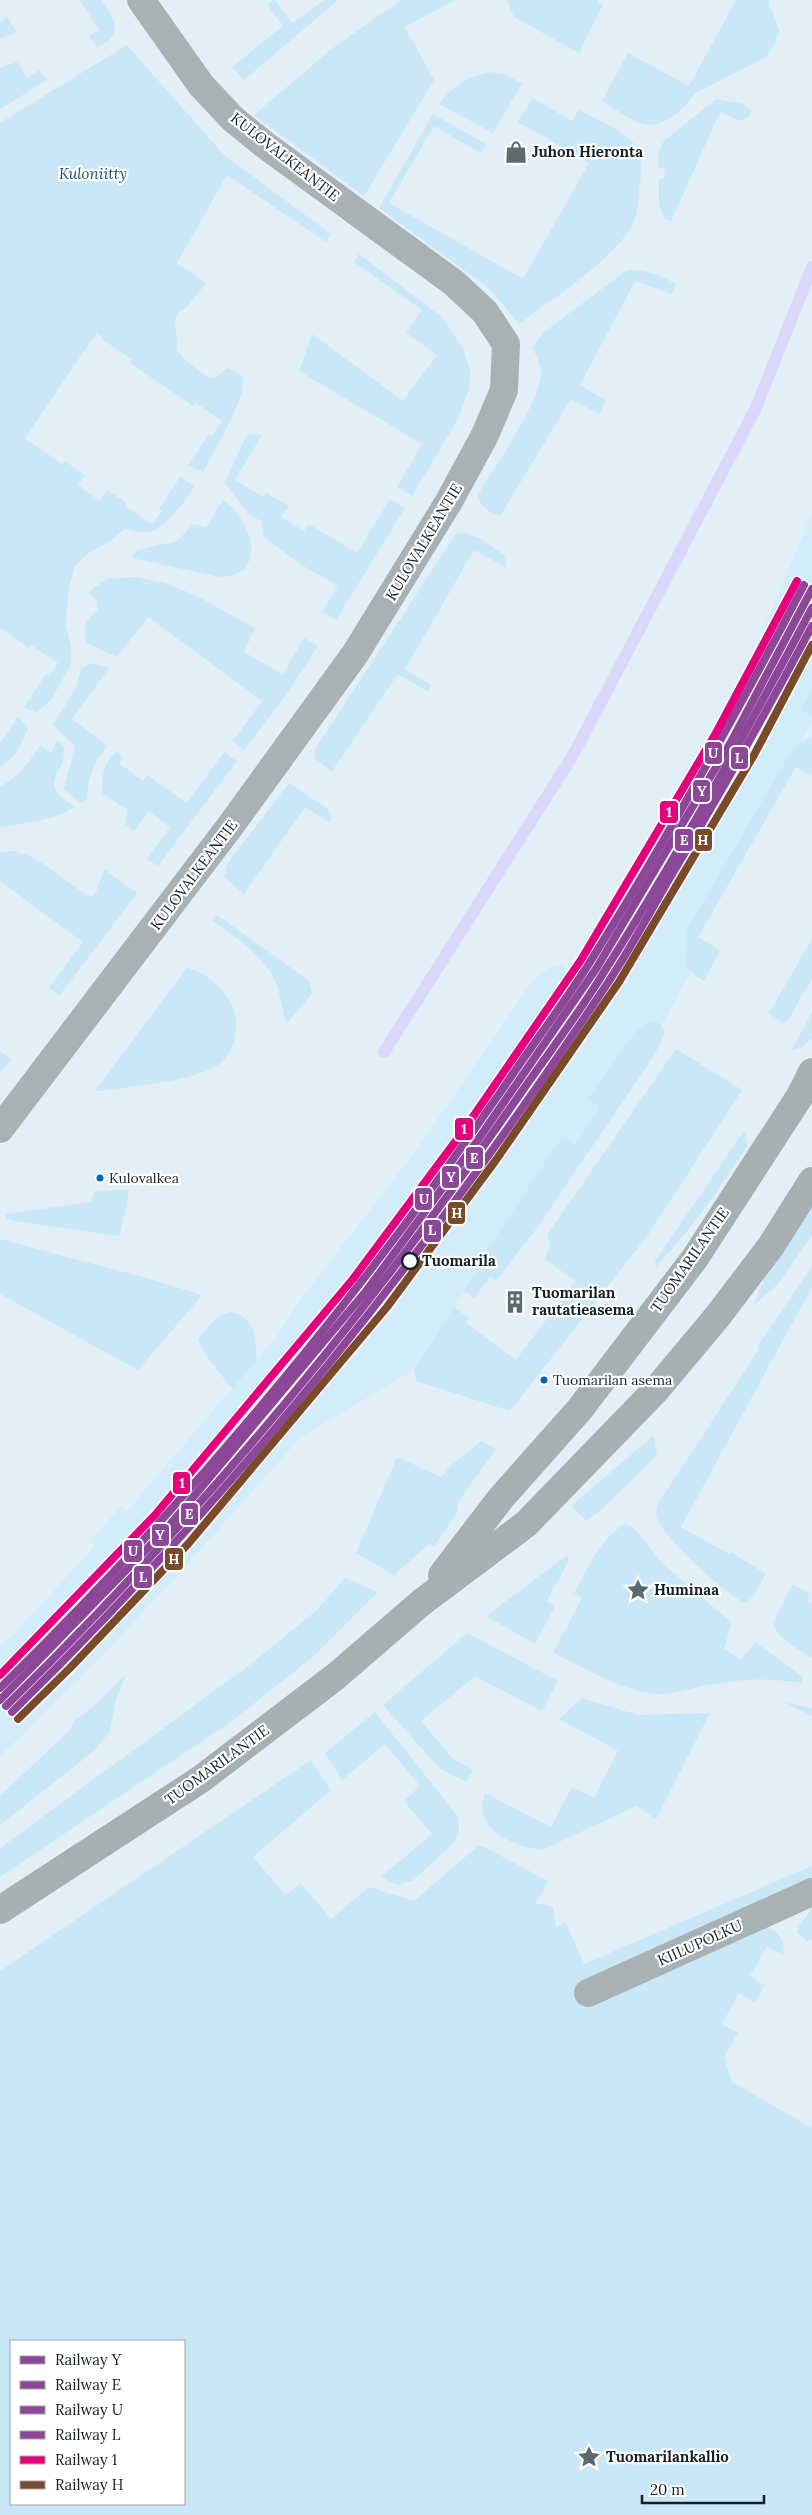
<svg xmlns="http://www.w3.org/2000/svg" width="812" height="2515" viewBox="0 0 812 2515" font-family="Lora,serif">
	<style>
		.built { fill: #d2ecf9 }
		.green { fill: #c9e7f6; fill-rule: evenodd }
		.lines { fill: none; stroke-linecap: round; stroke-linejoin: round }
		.stream { stroke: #dad8fa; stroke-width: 12 }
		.minor { stroke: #a8b2b4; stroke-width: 28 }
		.secondary { stroke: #a6b0b3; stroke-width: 28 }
		.rail-1-casing { stroke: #fff; stroke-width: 11 }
		.rail-2-casing { stroke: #fff; stroke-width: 11 }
		.rail-3-casing { stroke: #fff; stroke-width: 11 }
		.rail-4-casing { stroke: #fff; stroke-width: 11 }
		.rail-5-casing { stroke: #fff; stroke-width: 11 }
		.rail-6-casing { stroke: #fff; stroke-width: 11 }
		.rail-1 { stroke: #8c4799; stroke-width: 8 }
		.rail-2 { stroke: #8c4799; stroke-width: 8 }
		.rail-3 { stroke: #8c4799; stroke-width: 8 }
		.rail-4 { stroke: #8c4799; stroke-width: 8 }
		.rail-5 { stroke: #e5007d; stroke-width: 8 }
		.rail-6 { stroke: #7a4b2a; stroke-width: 8 }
		.bus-dot { fill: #0065bd; stroke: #fff; stroke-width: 2 }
		.stop-dot { fill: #fff; stroke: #132128; stroke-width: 2.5 }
		.labels { text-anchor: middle; stroke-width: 4.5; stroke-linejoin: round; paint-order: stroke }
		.bus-label { font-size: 14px; fill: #132128; stroke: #fff; text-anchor: start }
		.poi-label { font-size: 15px; font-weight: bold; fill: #132128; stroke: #fff; text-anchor: start }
		.street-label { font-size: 15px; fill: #132128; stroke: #fff }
		.park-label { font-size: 15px; font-style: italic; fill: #16546c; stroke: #fff }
		.stop-label { font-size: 15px; font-weight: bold; fill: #132128; stroke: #fff; text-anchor: start }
		.line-badge { stroke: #fff; stroke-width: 2 }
		.badge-label { font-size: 14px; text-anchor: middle; font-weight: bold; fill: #fff }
	</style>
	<rect width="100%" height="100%" fill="#e3eff6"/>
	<path class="built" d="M812,513V688L800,711L812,716V721L801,742L789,755L686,931L689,942L684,956L690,972L656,1037L531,1223L477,1271L414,1370L301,1437L167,1587L78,1681L0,1756V1645L13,1635L95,1546L90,1541L121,1506L127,1511L277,1336L298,1303L418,1148L533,980L547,969L561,965L579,975L741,684Z"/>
	<g class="green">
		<path d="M80,0H101C116,22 125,32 97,48L89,36L99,30Z"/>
		<path d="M273,0H275L292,23L324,0H338L244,80L232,67L283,26L267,5Z"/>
		<path d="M401,0H455L405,27L434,80L364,196L254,115L329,51Z"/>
		<path d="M507,0H598V2L603,5L579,53L514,17Z"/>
		<path d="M736,0H770L769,3L780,32L768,56L694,94C684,110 663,129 643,124C629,120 614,108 602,101L628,53L689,86Z"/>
		<path d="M7,17L17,33L0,38V22Z"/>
		<path d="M127,45L223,154L331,234L326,242L227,175L177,263L206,283L187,307L178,313L175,321L178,351L184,359L207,377L215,378L227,368C233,370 240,372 243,378C248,394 212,455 203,472L188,465L209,434L213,436L222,421L196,403L193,406L130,363L132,360L105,341L97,332L25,438L62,464L65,461L85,475L78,485L100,501L107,490L127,503L125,506L152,524L162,511L159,509L180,477L194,486C189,498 162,531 149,532C142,533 132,530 124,529L108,543L87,554L75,566L69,587L66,624L71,647L70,666L51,700L36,713L24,707L46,674L49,676L58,663L31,645L29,648L0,628V123Z"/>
		<path d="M17,62L27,78L40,70L47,80L0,109V68Z"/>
		<path d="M490,72L506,75L522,83L493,133L439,104C452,86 467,76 490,72Z"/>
		<path d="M532,98L572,121L579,110C598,121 623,129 636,146C645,157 641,171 640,183C638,197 639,211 633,224C614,260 553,298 519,324L490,289L379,208L433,114L486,144L481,153L434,126L389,203L523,279L589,163L518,122Z"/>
		<path d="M716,99L743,104L752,110L750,116L741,121L720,112L671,221L664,219L659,204V180L665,178L664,168L659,169C658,158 658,151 664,141Z"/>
		<path d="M359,254L443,318L463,349L470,369L469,389L458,419L412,496L397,487L422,444L299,371L312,334L403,401L437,355L406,333L422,310L354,262Z"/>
		<path d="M627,270C646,269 660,275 676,284L672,294L635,281L580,385L606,401L599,414L571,399L500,516C487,511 483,508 477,496C493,470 542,400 541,372C540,363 536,355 532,347L544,332Z"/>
		<path d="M247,434L262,435L235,480L263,497L266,493L288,506L281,517L304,531L309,524L357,553L390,499L405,508L336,620L322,612L338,586L302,565L263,537L261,521L248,514L225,483Z"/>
		<path d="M223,500C242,513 262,547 245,568C239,575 228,576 220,577L132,558L136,550L177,541L193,524L206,527Z"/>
		<path d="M466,533L481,539L504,555L507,568L474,550L405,669L431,685L428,692L398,674L332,771L315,759V749L456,534Z"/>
		<path d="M136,577L166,583L197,596L255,628L244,652L283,674L304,638L318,646L286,695L244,750L233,741L262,701L148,617L117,657L87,643C81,626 86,621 98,609V602L88,592L107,579Z"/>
		<path d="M90,663L109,668L72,719L108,746C93,763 89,776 87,799L80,803L64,789L75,746L53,725L76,688L81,669Z"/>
		<path d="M812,688V716L800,711Z"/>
		<path d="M18,717L28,728C23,742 14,760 0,767V743Z"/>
		<path d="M812,736V776L796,767L698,937L720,950L704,981C672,962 692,956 686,931L789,755L801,742Z"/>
		<path d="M57,740L64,747C67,776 34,782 74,806C62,820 19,823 0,827V787C18,777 29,763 40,745L51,753Z"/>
		<path d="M117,752L124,757L120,764L143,781L147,775L187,803L224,752L237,761L158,866L147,859L170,827L149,811L134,831L125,824L127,810L102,793C101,777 104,762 117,752Z"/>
		<path d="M289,783L328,809L332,817L330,823L305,807L244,894L224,877L228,863Z"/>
		<path d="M13,851C44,856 64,884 92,897L96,892L104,869L137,893L59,996L49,988L83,942L0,881V852Z"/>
		<path d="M217,915L311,982L309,984L312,994L286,1024C283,1012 281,998 277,986C267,957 236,938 212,920Z"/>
		<path d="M812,939V978L787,1022L783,1023L769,1013Z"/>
		<path d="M187,968C205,972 224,988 232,1005C236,1013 237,1023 236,1031C235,1046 226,1061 213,1068C186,1082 126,1087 94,1092Z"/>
		<path d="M812,1012V1038L802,1047L792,1050Z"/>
		<path d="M649,1022L660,1023L665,1032L655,1054L537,1228L496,1281L490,1277L474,1298L464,1291L477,1271L481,1259L562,1137L575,1145L600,1108L588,1099L635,1032Z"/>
		<path d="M676,1049L742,1090L648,1235L510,1411L416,1381L414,1370L454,1307L469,1318L466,1323L516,1360L575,1281L545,1259L550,1245L547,1235Z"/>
		<path d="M0,1051L11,1059L0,1074Z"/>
		<path d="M744,1131L748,1144C721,1188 691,1229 656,1267L655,1261Z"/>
		<path d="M117,1190H129L120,1236L14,1221L7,1219L5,1214L91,1202L94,1192Z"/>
		<path d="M812,1198V1235L778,1284L753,1306L770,1265Z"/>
		<path d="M0,1239L146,1278L202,1295L138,1370L0,1294Z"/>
		<path d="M812,1266V1287L681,1527L729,1554L731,1552L766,1574L752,1598L744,1603C724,1592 661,1537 656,1515C656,1512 657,1507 658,1504L759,1349L757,1347Z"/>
		<path d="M230,1312C257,1317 254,1336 257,1360L232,1389L205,1354L198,1339L217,1317Z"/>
		<path d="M654,1435L657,1455L600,1511L586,1521L571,1506Z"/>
		<path d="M481,1441L496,1449L458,1502V1511L434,1546L429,1544L394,1575L356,1553L397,1457L441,1477L453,1464Z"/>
		<path d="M624,1524L632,1526L663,1564L732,1623L724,1648L741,1660L755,1642L803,1677L802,1683C766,1677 742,1679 706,1685C692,1688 675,1694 661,1694C624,1693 586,1668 553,1653L582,1598L574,1593C588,1568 599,1541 624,1524Z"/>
		<path d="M567,1555L569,1560L547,1601L555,1606L535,1644L486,1616Z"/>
		<path d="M345,1578L378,1592L314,1656L232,1721L0,1877V1848L251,1664L318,1609Z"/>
		<path d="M792,1584L810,1594L807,1601L812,1604V1658C798,1648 778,1640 773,1623Z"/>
		<path d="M467,1633L558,1681L542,1711L475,1676L421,1721L452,1758L473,1770L466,1782L440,1769L383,1705Z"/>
		<path d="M126,1674L116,1700L110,1731L95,1750L0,1825V1796L69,1731L75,1720L95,1705Z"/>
		<path d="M582,1698L638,1715L710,1713L656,1819L636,1806L542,1850C512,1846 472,1829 485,1793L551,1827L572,1787L594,1798L618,1751L559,1719Z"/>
		<path d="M784,1702L812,1708V1716Z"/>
		<path d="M375,1712L459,1818V1833L454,1843L412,1881L397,1885L381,1877L432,1834L404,1801L420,1786L385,1744L342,1780L325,1753Z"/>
		<path d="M311,1760L331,1790L253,1857L286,1895L301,1883L331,1919L369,1887L414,1901L478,1846H482L548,1881L536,1903L553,1907L556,1927L566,1923L584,1964L812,1866V1884L763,1925C778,1932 786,1938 783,1955L767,1946L750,1976L765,1986L755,2002L739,1993L722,2024L738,2033L724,2057L732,2082L812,2128V2515H0V1971ZM11,2341H184V2504H11Z"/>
		<path d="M812,1908V1940L807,1941L797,1933L799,1926Z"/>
	</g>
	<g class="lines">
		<path class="stream" d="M384,1052L572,757L755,410L812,267"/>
		<g class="minor">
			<path d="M0,1129L231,825L355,654L448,503L485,435L504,390L506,344L485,312L454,283L265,145L233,119L201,85L141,0"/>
			<path d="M588,1993L812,1892"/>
		</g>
		<g class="secondary">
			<path d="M442,1575L501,1498L580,1409L695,1258L800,1096L812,1072"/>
			<path d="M0,1910L201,1779L335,1677L422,1602L526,1524L655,1391L717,1317L771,1246L812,1181"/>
		</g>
		<defs>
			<path id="rail-1" d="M0,1700L168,1527L367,1290L475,1144L596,969L731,742L812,589"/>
			<path id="rail-2" d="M6,1706C196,1520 367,1315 518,1097C547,1055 578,1015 604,972C679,854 747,731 812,608"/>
			<path id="rail-3" d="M0,1688C186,1506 356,1301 504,1087C532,1045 563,1005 590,962C667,839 737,713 804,585"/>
			<path id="rail-4" d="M12,1712C237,1492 435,1244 609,981C630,949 649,914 668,881C718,797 766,713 812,626"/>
			<path id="rail-5" d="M0,1675L155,1515L353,1279L461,1134L581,960L716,733L797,581"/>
			<path id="rail-6" d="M18,1719L70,1668L188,1544L387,1307L496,1160L619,982L754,755L812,645"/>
		</defs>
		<use href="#rail-1" class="rail-1-casing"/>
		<use href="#rail-2" class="rail-2-casing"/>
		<use href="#rail-3" class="rail-3-casing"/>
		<use href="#rail-4" class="rail-4-casing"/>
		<use href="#rail-5" class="rail-5-casing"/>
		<use href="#rail-6" class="rail-6-casing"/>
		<use href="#rail-1" class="rail-1"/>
		<use href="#rail-2" class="rail-2"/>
		<use href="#rail-3" class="rail-3"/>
		<use href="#rail-4" class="rail-4"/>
		<use href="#rail-5" class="rail-5"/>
		<use href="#rail-6" class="rail-6"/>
	</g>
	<defs>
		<symbol id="shop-bare" viewBox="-9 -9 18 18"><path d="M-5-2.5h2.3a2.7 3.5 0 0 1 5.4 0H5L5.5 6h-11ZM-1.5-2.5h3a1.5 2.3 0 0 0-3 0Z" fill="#5c6970" stroke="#fff" stroke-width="2.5" paint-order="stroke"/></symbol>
		<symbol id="building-bare" viewBox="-9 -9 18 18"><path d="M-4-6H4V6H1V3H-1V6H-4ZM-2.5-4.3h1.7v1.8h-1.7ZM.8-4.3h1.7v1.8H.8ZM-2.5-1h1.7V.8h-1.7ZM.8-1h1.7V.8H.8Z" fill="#5c6970" stroke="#fff" stroke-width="2.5" paint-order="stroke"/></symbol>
		<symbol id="sight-bare" viewBox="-9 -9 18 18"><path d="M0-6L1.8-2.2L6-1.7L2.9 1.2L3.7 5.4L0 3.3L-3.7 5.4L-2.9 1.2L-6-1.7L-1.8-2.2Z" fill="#5c6970" stroke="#fff" stroke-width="2.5" paint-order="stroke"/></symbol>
	</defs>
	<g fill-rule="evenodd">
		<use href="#shop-bare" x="500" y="136" width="32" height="32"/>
		<use href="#building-bare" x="499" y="1286" width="32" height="32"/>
		<use href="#sight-bare" x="622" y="1574" width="32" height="32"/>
		<use href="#sight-bare" x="573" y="2441" width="32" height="32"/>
	</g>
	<g class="bus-dot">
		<circle cx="100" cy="1178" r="4.5"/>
		<circle cx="544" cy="1380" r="4.5"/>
	</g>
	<circle class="stop-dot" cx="410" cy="1261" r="8"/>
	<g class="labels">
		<g class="bus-label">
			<text x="109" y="1183">Kulovalkea</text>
			<text x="553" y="1385">Tuomarilan asema</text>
		</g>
		<g class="poi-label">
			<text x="532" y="157">Juhon Hieronta</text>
			<text x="532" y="1298">Tuomarilan<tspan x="532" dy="17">rautatieasema</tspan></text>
			<text x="654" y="1595">Huminaa</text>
			<text x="606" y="2462">Tuomarilankallio</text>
		</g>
		<g class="street-label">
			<text transform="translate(285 157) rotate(38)" y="5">KULOVALKEANTIE</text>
			<text transform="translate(424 542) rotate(-59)" y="5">KULOVALKEANTIE</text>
			<text transform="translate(194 875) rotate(-53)" y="5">KULOVALKEANTIE</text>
			<text transform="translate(690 1260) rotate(-55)" y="5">TUOMARILANTIE</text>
			<text transform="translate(217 1765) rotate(-36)" y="5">TUOMARILANTIE</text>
			<text transform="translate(700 1943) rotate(-24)" y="5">KIILUPOLKU</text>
		</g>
		<g class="park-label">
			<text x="93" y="179">Kuloniitty</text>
		</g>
		<g class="stop-label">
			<text x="422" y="1266">Tuomarila</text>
		</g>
	</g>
	<g class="line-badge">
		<rect x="704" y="741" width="19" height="24" rx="5" fill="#8c4799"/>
		<rect x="730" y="746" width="19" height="24" rx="5" fill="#8c4799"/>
		<rect x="692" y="779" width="19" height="24" rx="5" fill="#8c4799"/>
		<rect x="659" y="800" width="20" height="24" rx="5" fill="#e5007d"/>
		<rect x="694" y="828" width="19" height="24" rx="5" fill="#7a4b2a"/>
		<rect x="674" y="828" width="20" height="24" rx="5" fill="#8c4799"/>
		<rect x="454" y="1117" width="20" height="24" rx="5" fill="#e5007d"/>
		<rect x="465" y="1146" width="19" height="24" rx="5" fill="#8c4799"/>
		<rect x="441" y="1165" width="19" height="24" rx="5" fill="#8c4799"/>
		<rect x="414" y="1187" width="19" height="24" rx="5" fill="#8c4799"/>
		<rect x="447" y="1201" width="19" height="24" rx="5" fill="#7a4b2a"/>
		<rect x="423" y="1219" width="19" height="24" rx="5" fill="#8c4799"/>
		<rect x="172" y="1471" width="19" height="24" rx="5" fill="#e5007d"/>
		<rect x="180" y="1502" width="19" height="24" rx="5" fill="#8c4799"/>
		<rect x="151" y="1523" width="19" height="24" rx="5" fill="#8c4799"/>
		<rect x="123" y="1539" width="20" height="24" rx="5" fill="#8c4799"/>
		<rect x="164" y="1547" width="20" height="24" rx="5" fill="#7a4b2a"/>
		<rect x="133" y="1565" width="20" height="24" rx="5" fill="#8c4799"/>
	</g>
	<g class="badge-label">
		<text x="713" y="758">U</text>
		<text x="739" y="763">L</text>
		<text x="702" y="796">Y</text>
		<text x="669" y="817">1</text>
		<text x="703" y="845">H</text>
		<text x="684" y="845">E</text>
		<text x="464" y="1134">1</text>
		<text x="474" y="1163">E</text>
		<text x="451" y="1182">Y</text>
		<text x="424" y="1204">U</text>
		<text x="457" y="1218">H</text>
		<text x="432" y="1235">L</text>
		<text x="182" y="1488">1</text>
		<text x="189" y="1519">E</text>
		<text x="160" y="1540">Y</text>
		<text x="133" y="1556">U</text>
		<text x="174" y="1564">H</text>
		<text x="143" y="1582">L</text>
	</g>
	<rect x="10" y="2340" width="175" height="165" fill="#ffffff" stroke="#a1a6a9"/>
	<rect x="20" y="2356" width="25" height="8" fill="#8c4799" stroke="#a1a6a9"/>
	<text x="55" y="2365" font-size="15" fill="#132128">Railway Y</text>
	<rect x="20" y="2381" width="25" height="8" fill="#8c4799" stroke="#a1a6a9"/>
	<text x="55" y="2390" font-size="15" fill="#132128">Railway E</text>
	<rect x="20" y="2406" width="25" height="8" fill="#8c4799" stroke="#a1a6a9"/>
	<text x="55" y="2415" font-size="15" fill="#132128">Railway U</text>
	<rect x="20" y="2431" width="25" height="8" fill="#8c4799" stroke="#a1a6a9"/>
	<text x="55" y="2440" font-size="15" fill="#132128">Railway L</text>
	<rect x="20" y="2456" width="25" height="8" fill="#e5007d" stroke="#a1a6a9"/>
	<text x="55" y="2465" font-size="15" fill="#132128">Railway 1</text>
	<rect x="20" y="2481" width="25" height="8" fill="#7a4b2a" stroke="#a1a6a9"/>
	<text x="55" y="2490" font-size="15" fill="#132128">Railway H</text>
	<path d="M642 2495v8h122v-8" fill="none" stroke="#132128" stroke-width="2.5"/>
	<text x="650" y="2495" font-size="15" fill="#132128" stroke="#ffffff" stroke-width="4" paint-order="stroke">20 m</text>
</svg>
